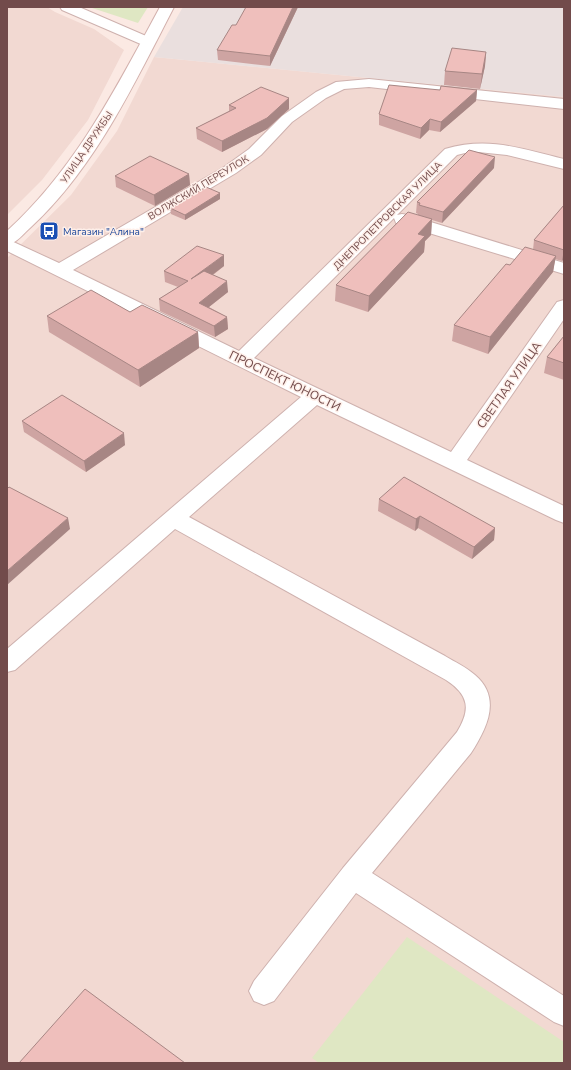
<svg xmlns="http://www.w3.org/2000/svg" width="571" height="1070" viewBox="0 0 571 1070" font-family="'Nunito Sans',sans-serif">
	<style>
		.residential { fill: #f2d9d2 }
		.industrial { fill: #eadfde }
		.green { fill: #dfe7c3 }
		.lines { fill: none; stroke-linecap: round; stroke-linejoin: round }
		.street-casing { stroke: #ceb1ae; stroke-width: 2 }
		.secondary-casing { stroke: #d3b1ad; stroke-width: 2 }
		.street { fill: #fff; fill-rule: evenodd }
		.secondary { fill: #fff; fill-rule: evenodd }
		.wall { fill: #cea4a2 }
		.shaded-wall { fill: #a78684 }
		.building { fill: #efbfbc; stroke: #a78684 }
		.labels { text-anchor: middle; stroke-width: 3; stroke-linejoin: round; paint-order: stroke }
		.far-street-label { font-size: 10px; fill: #724b4b; stroke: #feefe9 }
		.far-transit-label { font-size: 10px; fill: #164399; stroke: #feefe9; text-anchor: start }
		.street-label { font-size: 12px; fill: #724b4b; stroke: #feefe9 }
	</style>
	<rect width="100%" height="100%" fill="#fbe9e3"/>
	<g class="residential">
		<path d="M7,7H47L55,12L94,29L124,50L88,120L42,180L7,215Z"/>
		<path d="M154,57L564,97V1063H7V258L71,195L117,131Z"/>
	</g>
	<path class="industrial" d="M183,7H564V97L154,57Z"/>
	<g class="green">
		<path d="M89,7H148L138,23Z"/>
		<path d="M407,937L564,1042V1063H319L312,1058Z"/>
	</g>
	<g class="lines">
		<defs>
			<g id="street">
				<path d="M60,7H79L153,39L155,42L153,45L148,46L143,45L62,10Z"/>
				<path d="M369,79L564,99V109L369,87L344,89L326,98L292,122L261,155L236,173L73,270L239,351L445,149C489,136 522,149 564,159V169L507,155L478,152L465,153L457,155L397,215L402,214L408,215L564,263V274L396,223L394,218L254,358L451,452L557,302L564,300V319L467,460L564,506V523L556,520L317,405L189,517L445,656C455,662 466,667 475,675C502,698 487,728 471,753L372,873L564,996V1026L554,1022L356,893L274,1001L264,1005L254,1001L249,991L254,981L343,868L457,732C471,709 469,695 446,680L175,529L15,670L7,672V649L301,397L7,251V239L59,263L224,167L249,149L282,116L316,92L336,82Z"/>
			</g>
			<path id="secondary" d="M160,7H174C134,84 95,168 31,227C23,234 17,243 7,245V231C76,168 116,88 160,7Z"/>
		</defs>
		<use href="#street" class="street-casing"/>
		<use href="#secondary" class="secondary-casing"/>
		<use href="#street" class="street"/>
		<use href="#secondary" class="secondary"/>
	</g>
	<g class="wall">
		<path d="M298,7L270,66L218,60L217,50L236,25Z"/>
		<path d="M486,52L485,66L480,89L444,85L445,71Z"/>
		<path d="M440,90H477L476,101L440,132L429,130L420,139L379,125V114Z"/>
		<path d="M229,105L289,109L267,129L222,152L197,139L196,128L229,111Z"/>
		<path d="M494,168L442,223L432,220L431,235L425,241L424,252L368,312L335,301L336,285L418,215V214L416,213L417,202Z"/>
		<path d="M189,174L190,185L155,206L116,187L115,176Z"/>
		<path d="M220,199L185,220L171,214L170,208Z"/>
		<path d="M564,205V259L562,261L555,259L553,272L488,354L452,341L454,325L510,265L533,250L534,240Z"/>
		<path d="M224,266L213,275L228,292L209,307L227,317L228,329L215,337L160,311L159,299L178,287L165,282L164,271Z"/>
		<path d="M130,312L198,332L199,348L140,387L49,332L47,316Z"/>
		<path d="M564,336V380L544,373L547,357Z"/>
		<path d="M22,421L125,445L86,472L24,432Z"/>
		<path d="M379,499L495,528L494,540L472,559L418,528L415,531L378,511Z"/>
	</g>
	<g class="shaded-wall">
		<path d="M293,7H298L270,66V56Z"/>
		<path d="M486,52L485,66L480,89L482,74Z"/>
		<path d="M477,90L476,101L440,132L441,122Z"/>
		<path d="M289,98V109L267,129L222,152V141Z"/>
		<path d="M430,119L429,130L420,139L421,128Z"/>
		<path d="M495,157L494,168L442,223L443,212Z"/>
		<path d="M189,174L190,185L155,206L154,195Z"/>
		<path d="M220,193V199L185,220V215Z"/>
		<path d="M432,219L431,235L425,241L424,252L368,312L369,296L418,234Z"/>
		<path d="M564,250V259L562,261Z"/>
		<path d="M224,255V266L192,290L191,279Z"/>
		<path d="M556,256L553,272L488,354L490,337Z"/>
		<path d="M227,281L228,292L200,314L199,303Z"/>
		<path d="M227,317L228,329L215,337L214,326Z"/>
		<path d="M198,332L199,348L140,387L138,370Z"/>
		<path d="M124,433L125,445L86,472L84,461Z"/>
		<path d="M420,516L418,528L415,531L416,519Z"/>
		<path d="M68,518L70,529L7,585V571Z"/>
		<path d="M495,528L494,540L472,559L474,547Z"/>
	</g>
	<g class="building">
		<path d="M246,7H293L270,56L217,50L232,25H236Z"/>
		<path d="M452,48L486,52L482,74L445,71Z"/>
		<path d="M389,85L440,90L441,86L477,90L441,122L430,119L421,128L379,114Z"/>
		<path d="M261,87L289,98L267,118L222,141L196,128L236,108L229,105Z"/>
		<path d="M469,150L495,157L443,212L419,205L420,203L417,202Z"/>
		<path d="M150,156L189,174L154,195L115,176Z"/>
		<path d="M206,187L220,193L185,215L170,208Z"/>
		<path d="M564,205V250L534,240Z"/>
		<path d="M408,212L432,219L418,234L425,236L369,296L336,285Z"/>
		<path d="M197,246L224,255L191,279L204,271L227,281L199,303L227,317L214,326L159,299L188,281L164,271Z"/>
		<path d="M525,247L556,256L490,337L454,325L506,264L510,265Z"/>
		<path d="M91,290L130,312L142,305L198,332L138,370L47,316Z"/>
		<path d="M564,336V363L547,357Z"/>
		<path d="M62,395L124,433L84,461L22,421Z"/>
		<path d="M404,477L495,528L474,547L420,516L416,519L379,499Z"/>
		<path d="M9,487L68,518L7,571V489Z"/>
		<path d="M85,989L185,1063H19Z"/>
	</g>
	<defs>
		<symbol id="bus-square" viewBox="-11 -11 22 22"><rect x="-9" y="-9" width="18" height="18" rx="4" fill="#1a4fb4" stroke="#feefe9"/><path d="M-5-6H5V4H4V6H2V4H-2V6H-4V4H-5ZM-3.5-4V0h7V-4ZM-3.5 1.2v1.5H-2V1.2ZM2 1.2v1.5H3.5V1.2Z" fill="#fff"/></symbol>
	</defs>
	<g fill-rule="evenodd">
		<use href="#bus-square" x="38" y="220" width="22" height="22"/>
	</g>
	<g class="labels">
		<g class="far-street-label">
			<text transform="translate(86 147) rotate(-56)" y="4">УЛИЦА ДРУЖБЫ</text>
			<text transform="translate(198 187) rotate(-31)" y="4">ВОЛЖСКИЙ ПЕРЕУЛОК</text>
			<text transform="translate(387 215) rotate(-45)" y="4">ДНЕПРОПЕТРОВСКАЯ УЛИЦА</text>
		</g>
		<g class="far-transit-label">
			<text x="63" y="235">Магазин "Алина"</text>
		</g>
		<g class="street-label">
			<text transform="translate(285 381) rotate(26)" y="4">ПРОСПЕКТ ЮНОСТИ</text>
			<text transform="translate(509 385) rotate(-55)" y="4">СВЕТЛАЯ УЛИЦА</text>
		</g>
	</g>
	<rect width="571" height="1070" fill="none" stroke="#724b4b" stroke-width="16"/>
</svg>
